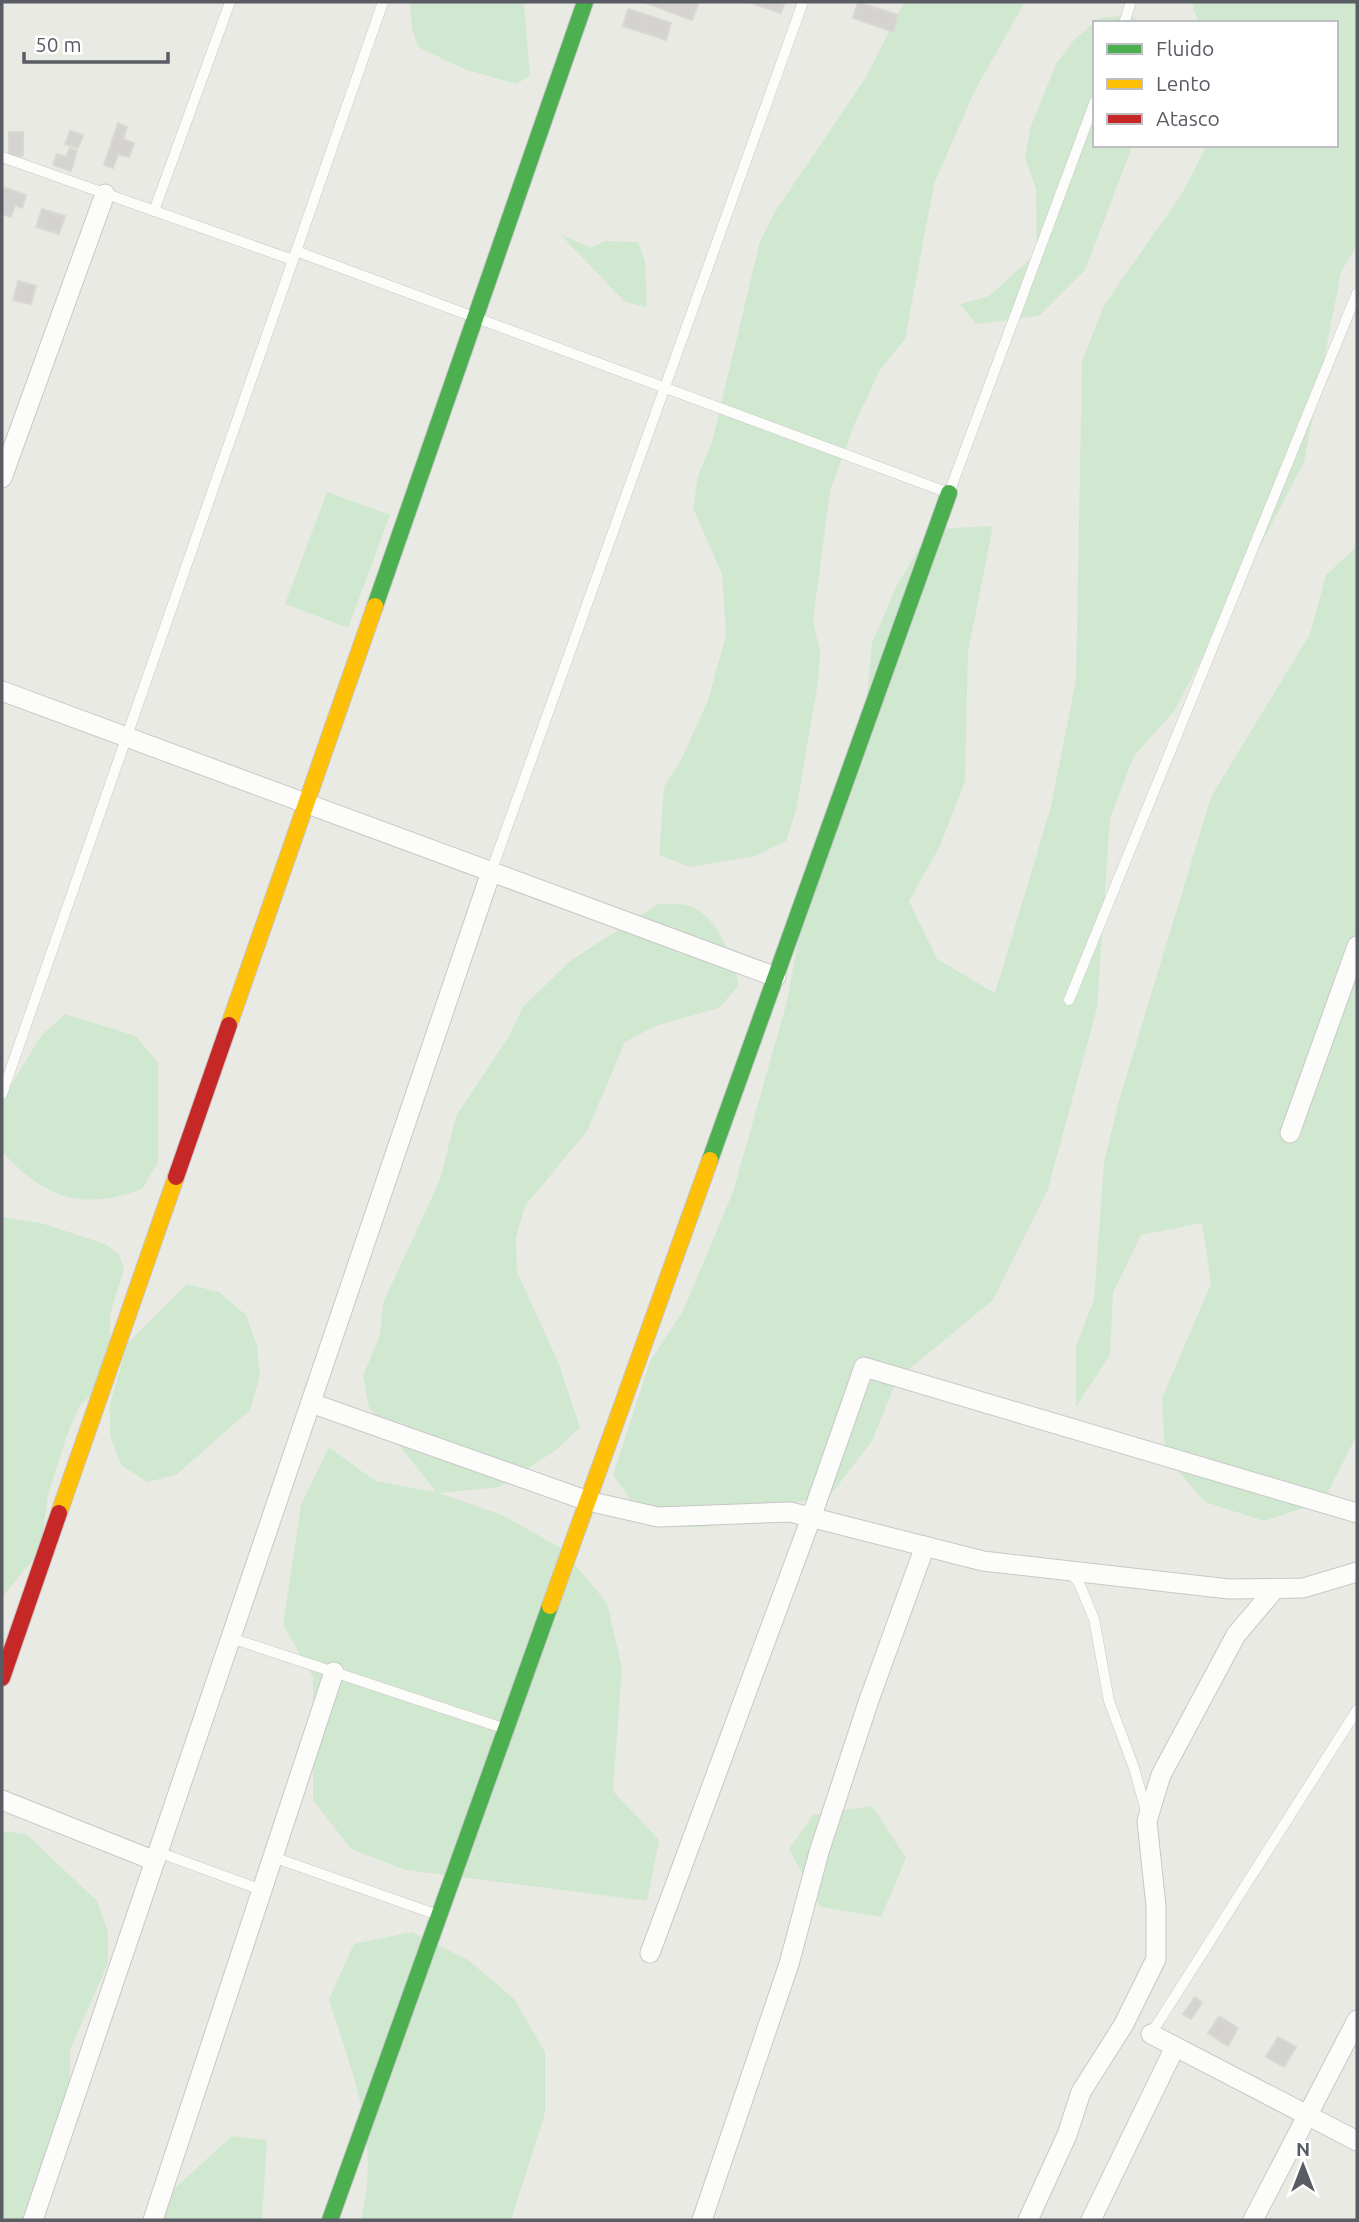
<svg xmlns="http://www.w3.org/2000/svg" width="1359" height="2222" viewBox="0 0 1359 2222" font-family="Ubuntu,sans-serif">
	<style>
		.green { fill: #d1e8d0 }
		.building { fill: #d4d3cf; stroke: #dad8d3; stroke-width: 2 }
		.lines { fill: none; stroke-linecap: round; stroke-linejoin: round }
		.lane-casing { stroke: #c7c8c6; stroke-width: 11 }
		.street-casing { stroke: #c7c8c6; stroke-width: 21 }
		.fast-casing { stroke: #c5c6c5; stroke-width: 18 }
		.slow-casing { stroke: #c5c6c5; stroke-width: 18 }
		.jam-casing { stroke: #c5c6c5; stroke-width: 18 }
		.lane { stroke: #fcfcfb; stroke-width: 10 }
		.street { stroke: #fcfcfb; stroke-width: 19 }
		.fast { stroke: #4caf50; stroke-width: 16 }
		.slow { stroke: #ffc107; stroke-width: 16 }
		.jam { stroke: #c62828; stroke-width: 16 }
	</style>
	<rect width="100%" height="100%" fill="#eaeae4"/>
	<g class="green">
		<path d="M410,2H524L530,76L516,84L464,69L418,47L412,29Z"/>
		<path d="M904,2H1025L974,92L934,184L905,339L880,370L854,425L830,491L813,620L820,652L818,683L796,810L786,841L755,856L690,867L659,855L664,787L682,758L708,700L726,635L722,574L693,508L698,476L712,442L760,241L775,212L866,77Z"/>
		<path d="M1194,2H1357V245L1341,272L1304,462L1175,710L1134,756L1110,818L1097,1008L1048,1189L993,1300L897,1379L872,1441L832,1493L708,1527H650L613,1475L650,1361L684,1309L733,1192L786,1005L810,879L860,766L872,643L897,585L931,529L993,526L968,652L965,781L940,846L909,901L937,959L995,993L1051,806L1076,680L1082,361L1104,305L1181,195L1207,145H1336V23H1199L1193,8Z"/>
		<path d="M1130,15L1142,23H1095V145H1131V150L1085,270L1039,316L976,324L960,304L989,296L1037,253L1036,189L1025,158L1031,126L1056,64L1074,40L1099,18Z"/>
		<path d="M560,234L591,248L605,241L638,242L645,261L647,307L625,302Z"/>
		<path d="M327,492L390,515L348,628L285,604Z"/>
		<path d="M1357,546V1435L1323,1502L1264,1521L1205,1502L1165,1456L1162,1398L1211,1284L1202,1223L1141,1235L1113,1293L1110,1355L1076,1407V1346L1094,1300L1104,1162L1119,1100L1211,797L1310,634L1326,575Z"/>
		<path d="M658,904C667,904 677,903 686,905C717,912 733,958 739,985L719,1008L655,1026L625,1042L587,1131L525,1206L516,1238L517,1272L559,1364L580,1427L556,1450L499,1487L439,1493L502,1515L561,1548L607,1603L622,1668L613,1791L659,1840L647,1901L406,1870L351,1849L313,1800V1677L283,1625L301,1505L329,1447L375,1481L436,1492L369,1407L363,1376L380,1335L383,1303L440,1180L456,1116L509,1036L523,1007L570,961Z"/>
		<path d="M65,1014L136,1036L158,1063V1162L142,1189C82,1211 44,1199 2,1151V1100L41,1036Z"/>
		<path d="M2,1217L41,1223L105,1244L119,1254L124,1269L110,1315V1349L92,1394L80,1405L67,1435L48,1495L41,1550L2,1597Z"/>
		<path d="M187,1284L219,1292L246,1315L257,1346L260,1376L250,1410L176,1475L147,1482L121,1465L110,1436V1404L127,1344Z"/>
		<path d="M872,1806L906,1858L881,1917L820,1907L789,1849L813,1815Z"/>
		<path d="M2,1831L26,1834L97,1901L108,1932V1963L70,2050V2113L62,2145L24,2220H2Z"/>
		<path d="M412,1932L468,1960L514,1999L545,2052V2113L511,2220H361C381,2137 353,2078 329,1999L354,1944Z"/>
		<path d="M232,2136L267,2140L262,2220H153L175,2188Z"/>
	</g>
	<g class="building">
		<path d="M644,2H699L692,20Z"/>
		<path d="M748,2H785L781,13Z"/>
		<path d="M858,2L898,15L893,32L853,18Z"/>
		<path d="M628,9L671,23L666,40L623,26Z"/>
		<path d="M118,123L127,127L123,139L134,143L129,157L118,154L113,168L104,165Z"/>
		<path d="M70,131L83,135L78,148L65,144Z"/>
		<rect x="9" y="132" width="14" height="24"/>
		<path d="M70,148L77,151L71,171L53,165L57,154L66,157Z"/>
		<path d="M2,187L26,195L22,208L15,205L11,217L2,214Z"/>
		<path d="M42,209L65,216L59,234L36,227Z"/>
		<path d="M18,281L36,286L31,304L13,300Z"/>
		<path d="M1195,1997L1202,2003L1191,2019L1183,2014Z"/>
		<path d="M1219,2016L1238,2028L1228,2046L1208,2033Z"/>
		<path d="M1278,2037L1296,2047L1284,2067L1266,2057Z"/>
	</g>
	<g class="lines">
		<defs>
			<g id="lane">
				<path d="M1124,23L1131,2"/>
				<path d="M2,157L293,260"/>
				<path d="M154,211L230,2"/>
				<path d="M296,251L949,493L1095,101"/>
				<path d="M491,872L803,2"/>
				<path d="M1069,1000L1357,293"/>
				<path d="M2,1094L383,2"/>
				<path d="M1069,1571L1079,1583L1094,1619L1109,1701L1134,1768L1146,1811"/>
				<path d="M231,1638L503,1728"/>
				<path d="M158,1852L262,1890"/>
				<path d="M273,1857L438,1915"/>
				<path d="M1151,2034L1357,1710"/>
			</g>
			<g id="street">
				<path d="M2,478L105,194"/>
				<path d="M2,691L776,977"/>
				<path d="M1290,1133L1357,946"/>
				<path d="M311,1403L588,1501L658,1517L790,1512L983,1561L1229,1589L1303,1588L1357,1572"/>
				<path d="M2,1800L155,1861"/>
				<path d="M650,1953L811,1518L864,1367L1357,1513"/>
				<path d="M1151,2034L1357,2141"/>
				<path d="M33,2220L491,872"/>
				<path d="M153,2220L334,1672"/>
				<path d="M702,2220L789,1964L819,1852L869,1700L925,1546"/>
				<path d="M1028,2220L1067,2135L1081,2092L1124,2024L1156,1959V1906L1147,1821L1161,1775L1236,1635L1274,1590"/>
				<path d="M1091,2220L1175,2047"/>
				<path d="M1253,2220L1357,2020"/>
			</g>
			<g id="fast">
				<path d="M375,606L585,2"/>
				<path d="M710,1160L949,493"/>
				<path d="M330,2220L550,1606"/>
			</g>
			<g id="slow">
				<path d="M229,1025L375,606"/>
				<path d="M59,1513L176,1177"/>
				<path d="M550,1606L710,1160"/>
			</g>
			<g id="jam">
				<path d="M176,1177L229,1025"/>
				<path d="M2,1678L59,1513"/>
			</g>
		</defs>
		<use href="#lane" class="lane-casing"/>
		<use href="#street" class="street-casing"/>
		<use href="#fast" class="fast-casing"/>
		<use href="#slow" class="slow-casing"/>
		<use href="#jam" class="jam-casing"/>
		<use href="#lane" class="lane"/>
		<use href="#street" class="street"/>
		<use href="#fast" class="fast"/>
		<use href="#slow" class="slow"/>
		<use href="#jam" class="jam"/>
	</g>
	<rect width="1359" height="2222" fill="none" stroke="#595d63" stroke-width="7"/>
	<rect x="1093" y="21" width="245" height="126" fill="#ffffff" stroke="#bdbec1" stroke-width="2"/>
	<rect x="1107" y="44" width="35" height="10" fill="#4caf50" stroke="#bdbec1" stroke-width="2"/>
	<text x="1156" y="56" font-size="21" fill="#595d63">Fluido</text>
	<rect x="1107" y="79" width="35" height="10" fill="#ffc107" stroke="#bdbec1" stroke-width="2"/>
	<text x="1156" y="91" font-size="21" fill="#595d63">Lento</text>
	<rect x="1107" y="114" width="35" height="10" fill="#c62828" stroke="#bdbec1" stroke-width="2"/>
	<text x="1156" y="126" font-size="21" fill="#595d63">Atasco</text>
	<g transform="translate(1303 2166)" stroke="#ffffff" stroke-width="5" paint-order="stroke">
	<path d="M0-5L12 26L0 18L-12 26Z" fill="#595d63"/>
	<text y="-10" font-size="19" font-weight="bold" text-anchor="middle" fill="#595d63">N</text>
	</g>
	<path d="M24 52v10h144v-10" fill="none" stroke="#595d63" stroke-width="3.5"/>
	<text x="35" y="52" font-size="21" fill="#595d63" stroke="#ffffff" stroke-width="5" paint-order="stroke">50 m</text>
</svg>
